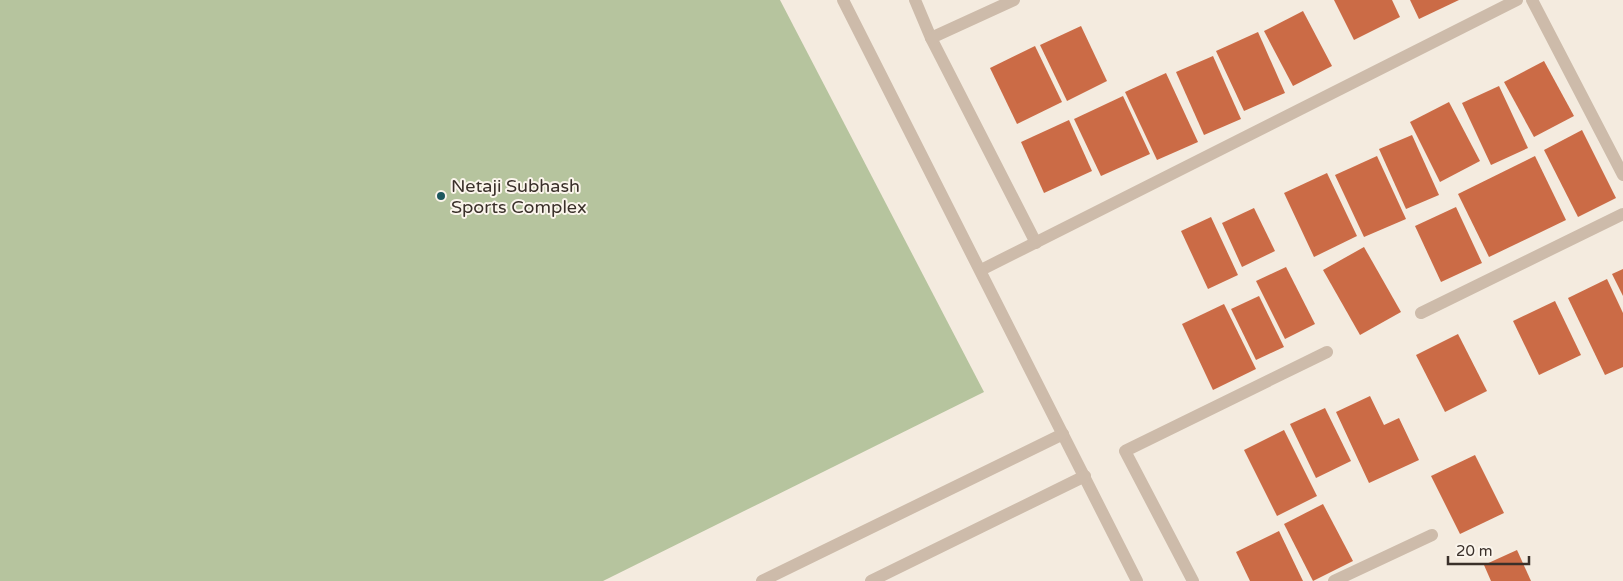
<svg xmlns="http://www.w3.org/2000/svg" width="1623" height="581" viewBox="0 0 1623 581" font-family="'Varela Round',sans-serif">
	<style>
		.garden { fill: #b6c49e }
		.building { fill: #cb6b46 }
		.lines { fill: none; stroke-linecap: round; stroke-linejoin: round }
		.minor { stroke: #cdbbaa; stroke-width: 12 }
		.tertiary { stroke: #cdbbaa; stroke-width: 12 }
		.poi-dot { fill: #1d585e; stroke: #fbf5ec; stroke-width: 2 }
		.labels { text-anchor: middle; stroke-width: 4; stroke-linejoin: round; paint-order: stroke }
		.poi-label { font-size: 18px; fill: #3a302a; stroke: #fbf5ec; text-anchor: start }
	</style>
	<rect width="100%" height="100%" fill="#f4ebdf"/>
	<path class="garden" d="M0,0H780L984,392L603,581H0Z"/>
	<g class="building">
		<path d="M1334,0H1392L1400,17L1354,40Z"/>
		<path d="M1410,0H1459L1419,19Z"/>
		<path d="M1303,11L1332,66L1293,86L1264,31Z"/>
		<path d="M1081,26L1107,81L1067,101L1040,45Z"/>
		<path d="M1258,32L1285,93L1244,111L1216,51Z"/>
		<path d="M1035,46L1062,102L1017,124L990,68Z"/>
		<path d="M1213,56L1241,119L1204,135L1176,72Z"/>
		<path d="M1544,61L1574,116L1534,137L1504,82Z"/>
		<path d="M1166,73L1198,142L1157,160L1125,92Z"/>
		<path d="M1499,86L1528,148L1491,165L1462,103Z"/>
		<path d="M1123,96L1150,154L1101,176L1074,119Z"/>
		<path d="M1449,102L1480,161L1440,182L1410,122Z"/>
		<path d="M1069,120L1092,171L1044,193L1021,142Z"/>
		<path d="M1582,130L1616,198L1578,217L1544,150Z"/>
		<path d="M1412,135L1439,195L1406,209L1379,149Z"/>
		<path d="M1377,156L1406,219L1364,237L1335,175Z"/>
		<path d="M1535,156L1566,220L1489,257L1458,194Z"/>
		<path d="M1327,173L1357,236L1314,257L1284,193Z"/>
		<path d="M1456,207L1482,263L1441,282L1415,226Z"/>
		<path d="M1254,208L1275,251L1242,267L1222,223Z"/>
		<path d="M1211,217L1238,275L1208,289L1181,231Z"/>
		<path d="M1364,247L1401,312L1360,335L1323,270Z"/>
		<path d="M1286,267L1315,324L1285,339L1256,281Z"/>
		<path d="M1623,269V296L1612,274Z"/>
		<path d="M1607,279L1623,313V367L1605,375L1568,298Z"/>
		<path d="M1259,296L1284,347L1256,360L1231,309Z"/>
		<path d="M1555,301L1581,355L1539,375L1513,321Z"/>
		<path d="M1224,304L1256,369L1213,390L1182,324Z"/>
		<path d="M1458,334L1487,391L1445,412L1416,355Z"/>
		<path d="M1370,396L1384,425L1399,418L1419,460L1369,483L1336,412Z"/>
		<path d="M1325,408L1351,461L1316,478L1290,424Z"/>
		<path d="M1284,430L1317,496L1277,516L1244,450Z"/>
		<path d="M1475,455L1504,513L1460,534L1431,476Z"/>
		<path d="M1323,504L1353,561L1313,581L1284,524Z"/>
		<path d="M1279,531L1303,581H1250L1236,552Z"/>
		<path d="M1517,550L1531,581H1491L1484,565Z"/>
	</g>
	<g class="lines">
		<g class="minor">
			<path d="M915,0L931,38L1036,243"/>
			<path d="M1532,0L1623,175"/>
			<path d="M931,38L1014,0"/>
			<path d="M981,270L1517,0"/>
			<path d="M1421,313L1623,214"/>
			<path d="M1193,581L1125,451L1327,352"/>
			<path d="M1334,581L1432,535"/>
		</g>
		<g class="tertiary">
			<path d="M843,0L1137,581"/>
			<path d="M762,581L1063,434"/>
			<path d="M871,581L1085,476"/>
		</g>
	</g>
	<circle class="poi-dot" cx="441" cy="196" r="5"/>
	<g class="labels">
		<g class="poi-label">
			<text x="451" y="192">Netaji Subhash<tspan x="451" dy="21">Sports Complex</tspan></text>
		</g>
	</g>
	<path d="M1448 556v8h81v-8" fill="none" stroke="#3a302a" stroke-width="2.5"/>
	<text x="1456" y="556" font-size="15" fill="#3a302a" stroke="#fbf5ec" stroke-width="4" paint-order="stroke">20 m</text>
</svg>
